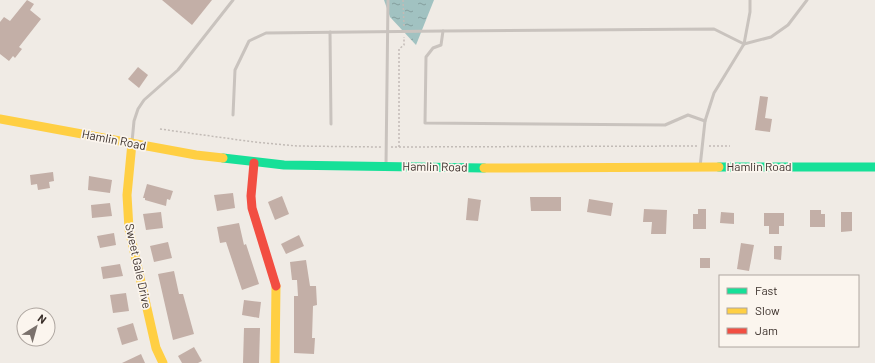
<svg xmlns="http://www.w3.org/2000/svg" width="875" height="363" viewBox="0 0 875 363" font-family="Barlow,sans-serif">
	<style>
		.water { fill: url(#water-ripples) }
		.building { fill: #c3afa7 }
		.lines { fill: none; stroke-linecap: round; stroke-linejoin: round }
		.path { stroke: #c2bbb6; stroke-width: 1.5; stroke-dasharray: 2 2; stroke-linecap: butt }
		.lane { stroke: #c9c3be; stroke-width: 3 }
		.fast { stroke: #16e098; stroke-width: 9 }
		.slow { stroke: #ffcf43; stroke-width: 9 }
		.jam { stroke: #f24e42; stroke-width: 9 }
		.labels { text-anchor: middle; stroke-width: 3.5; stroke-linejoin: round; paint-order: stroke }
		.street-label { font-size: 12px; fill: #3b302b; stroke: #fbf5ee }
	</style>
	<defs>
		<pattern id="water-ripples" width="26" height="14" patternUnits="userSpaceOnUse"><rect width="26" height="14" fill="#a1c2c1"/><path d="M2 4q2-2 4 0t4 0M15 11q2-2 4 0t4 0" fill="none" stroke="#849e9d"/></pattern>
	</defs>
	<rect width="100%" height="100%" fill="#f0ebe5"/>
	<path class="water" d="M384,0H434L416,45L390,17Z"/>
	<g class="building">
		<path d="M27,0L34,4L30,10L41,19L19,47L22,49L15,58L13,56L9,61L0,54V22L4,17L10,21Z"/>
		<path d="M162,0H212L192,25Z"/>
		<path d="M138,67L148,75L139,88L128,79Z"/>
		<path d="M760,96L768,97L765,118L772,119L770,132L755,130Z"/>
		<path d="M53,172L54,181L49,182L50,188L38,190L37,184L31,185L30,175Z"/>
		<path d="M89,176L112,180L110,193L88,190Z"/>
		<path d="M147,184L173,191L170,200L167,199L166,206L145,200V198H143Z"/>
		<path d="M233,193L235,208L217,211L214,195Z"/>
		<path d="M282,196L289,214L275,220L268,202Z"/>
		<path d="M530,197H561V211H531Z"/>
		<path d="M468,198L481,200L478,221L466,220Z"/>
		<path d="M589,199L613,203L611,216L587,212Z"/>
		<path d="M110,203L112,216L92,218L91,205Z"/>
		<path d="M644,209L667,210L666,234H651L652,222H643Z"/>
		<path d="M698,209H706V229H693V214H698Z"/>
		<path d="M810,210H821V214H825V227H810Z"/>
		<path d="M161,212L163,228L146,230L143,214Z"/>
		<path d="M721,212L734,213V224L720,223Z"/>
		<path d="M841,212H852V231L841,232Z"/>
		<path d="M764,213H784V226H779V234H769V226H764Z"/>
		<path d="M239,223L244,245L246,244L259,284L242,290L226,242L220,243L217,227Z"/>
		<path d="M114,233L116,245L100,248L97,236Z"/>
		<path d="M299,235L304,246L286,254L281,244Z"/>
		<path d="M168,242L172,258L154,262L150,246Z"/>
		<path d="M741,243L754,245L749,271L737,269Z"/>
		<path d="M774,246H782L781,260L774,259Z"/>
		<rect x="700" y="258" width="10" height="10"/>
		<path d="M306,260L310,286H316L317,305L313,306L312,338H315L314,354L294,353V296H298L297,280H292L290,262Z"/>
		<path d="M120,264L123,276L103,279L101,267Z"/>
		<path d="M174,271L179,294H183L194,334L173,340L158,274Z"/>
		<path d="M126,293L129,311L113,313L110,295Z"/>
		<path d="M244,300L261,302L259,318L242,315Z"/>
		<path d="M133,323L138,340L122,345L117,328Z"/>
		<path d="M244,328H260L259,363H243Z"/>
		<path d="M194,347L202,361L198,363H182L178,356Z"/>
		<path d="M141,354L145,363H122Z"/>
	</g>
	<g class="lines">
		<g class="path">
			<path d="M403,0L404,27"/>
			<path d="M160,129L254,142L297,146L381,147"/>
			<path d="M709,146H730"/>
			<path d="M391,147L697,146"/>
			<path d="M399,147V49L404,45V37"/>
		</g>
		<g class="lane">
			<path d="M330,32L331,124"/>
			<path d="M233,115L235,70L249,41L266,33L443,31"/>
			<path d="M705,121L688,115L665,125L425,123L426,57L433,48L441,45L443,31L714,29L744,44L771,37L788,25L807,0"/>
			<path d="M132,142L134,121L138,109L144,100L178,70L233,0"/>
			<path d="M386,165L388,0"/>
			<path d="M700,167L705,121L714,93L744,44L750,12V0"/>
		</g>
		<g class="fast">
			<path d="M223,158L284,165L484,168"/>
			<path d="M719,167H875"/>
		</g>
		<g class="slow">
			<path d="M0,119L196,155L223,158"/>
			<path d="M132,143L127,195L129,229L156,348L163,363"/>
			<path d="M484,168L719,167"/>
			<path d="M275,363L276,286"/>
		</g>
		<path class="jam" d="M254,163L251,196L252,208L276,286"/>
	</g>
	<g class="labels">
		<g class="street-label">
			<text transform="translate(114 140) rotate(11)" y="4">Hamlin Road</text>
			<text transform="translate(435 167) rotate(1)" y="4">Hamlin Road</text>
			<text x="759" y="171">Hamlin Road</text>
			<text transform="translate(138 266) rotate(78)" y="4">Sweet Gale Drive</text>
		</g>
	</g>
	<rect x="719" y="275" width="140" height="72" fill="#fbf5ee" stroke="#aea6a0"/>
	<rect x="727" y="288" width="20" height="6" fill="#16e098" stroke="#aea6a0"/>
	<text x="755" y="295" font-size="12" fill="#3b302b">Fast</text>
	<rect x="727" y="308" width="20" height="6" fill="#ffcf43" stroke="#aea6a0"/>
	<text x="755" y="315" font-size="12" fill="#3b302b">Slow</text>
	<rect x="727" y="328" width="20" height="6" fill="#f24e42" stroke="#aea6a0"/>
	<text x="755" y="335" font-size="12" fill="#3b302b">Jam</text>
	<g transform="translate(36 327) rotate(37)"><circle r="19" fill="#fbf5ee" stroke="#aea6a0"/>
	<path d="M0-3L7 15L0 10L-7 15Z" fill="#7a716c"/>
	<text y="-6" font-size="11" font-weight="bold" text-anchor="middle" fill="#3b302b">N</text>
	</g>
</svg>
